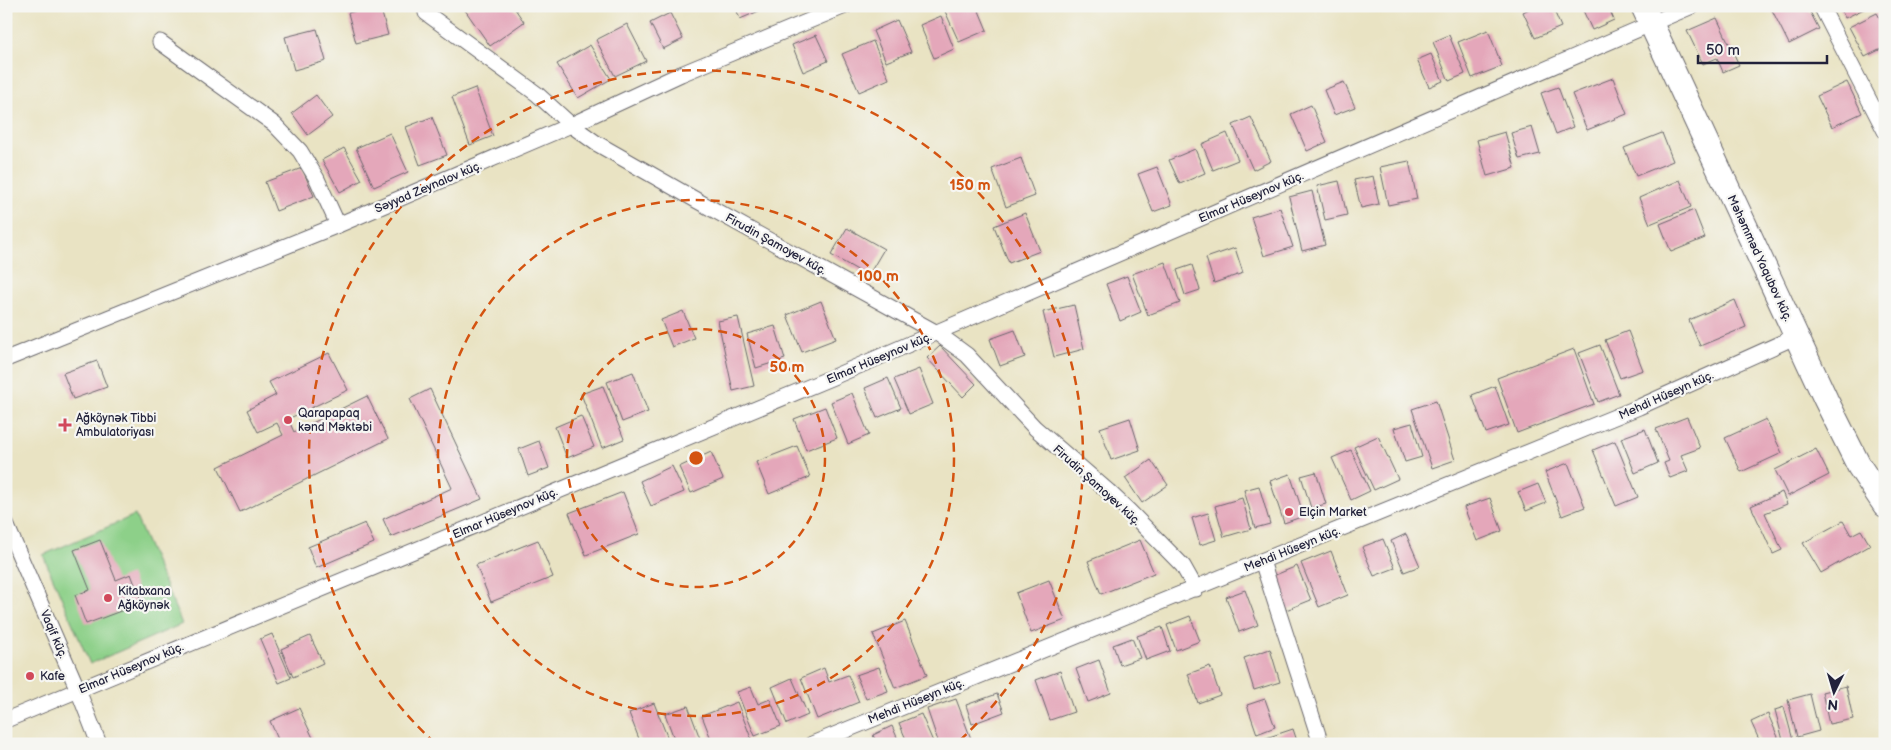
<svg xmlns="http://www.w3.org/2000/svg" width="1891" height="750" viewBox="0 0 1891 750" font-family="'Balsamiq Sans',sans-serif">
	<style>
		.green { fill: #8dd089; stroke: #587962 }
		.building { fill: #e4a7ba }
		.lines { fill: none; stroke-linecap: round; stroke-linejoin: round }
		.street-casing { stroke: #68666b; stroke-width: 17 }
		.primary-casing { stroke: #68666b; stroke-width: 26 }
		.street { stroke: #fff; stroke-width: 15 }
		.primary { stroke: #fff; stroke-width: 24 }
		.ring { fill: none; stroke: #d45411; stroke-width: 2.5; stroke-dasharray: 9 6 }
		.poi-dot { fill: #d1495b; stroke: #f6f6f2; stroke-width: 2 }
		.labels { text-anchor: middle; stroke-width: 4.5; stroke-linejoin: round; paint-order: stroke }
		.street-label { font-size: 12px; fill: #22223b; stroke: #f6f6f2 }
		.poi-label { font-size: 12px; fill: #22223b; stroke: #f6f6f2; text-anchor: start }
		.centre { fill: #d45411; stroke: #f6f6f2; stroke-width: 2.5 }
		.ring-label { font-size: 15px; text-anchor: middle; font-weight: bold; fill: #d45411; stroke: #f6f6f2; stroke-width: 4.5; stroke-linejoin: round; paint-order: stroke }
	</style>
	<rect width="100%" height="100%" fill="#f6f6f2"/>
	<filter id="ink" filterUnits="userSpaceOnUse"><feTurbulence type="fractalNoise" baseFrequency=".02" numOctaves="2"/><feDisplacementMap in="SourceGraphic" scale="10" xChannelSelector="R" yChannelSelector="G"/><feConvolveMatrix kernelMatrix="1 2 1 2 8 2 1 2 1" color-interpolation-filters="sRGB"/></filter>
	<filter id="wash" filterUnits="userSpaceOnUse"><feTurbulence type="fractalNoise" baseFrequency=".0096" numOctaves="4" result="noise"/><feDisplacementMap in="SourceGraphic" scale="20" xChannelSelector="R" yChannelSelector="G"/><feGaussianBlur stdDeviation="1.12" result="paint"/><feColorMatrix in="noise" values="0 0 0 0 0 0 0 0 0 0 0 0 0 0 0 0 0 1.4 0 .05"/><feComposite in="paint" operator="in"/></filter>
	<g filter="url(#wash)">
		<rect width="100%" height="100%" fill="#e9e3c3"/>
		<path class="green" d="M135,515L182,624L90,664L43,555Z"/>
		<g id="blocks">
			<g class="building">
				<path d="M374,6H380L388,35L356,43L348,13Z"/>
				<path d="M471,6H513L524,22L490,46L465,10Z"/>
				<path d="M735,6H765L766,8L740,19Z"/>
				<path d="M952,6H977L987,30L959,42L944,9Z"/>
				<path d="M1535,6H1552L1561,27L1535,38L1523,12Z"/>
				<path d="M1581,6H1608L1614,20L1592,30Z"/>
				<path d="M1770,6H1807L1819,29L1789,44Z"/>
				<path d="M1839,6H1870L1845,18Z"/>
				<path d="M670,13L683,39L663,49L650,23Z"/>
				<path d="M1877,13L1885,27V47L1865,57L1849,27Z"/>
				<path d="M941,16L954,49L934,58L920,25Z"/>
				<path d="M1717,18L1739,65L1723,72L1717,58L1703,64L1687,31Z"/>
				<path d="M897,20L911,52L886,62L873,31Z"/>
				<path d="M627,24L646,61L615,76L596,40Z"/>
				<path d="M317,29L326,61L294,70L285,37Z"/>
				<path d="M1488,30L1502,66L1472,78L1458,42Z"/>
				<path d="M816,35L828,61L803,72L792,45Z"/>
				<path d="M1449,35L1465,74L1449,81L1433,42Z"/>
				<path d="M873,41L889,79L859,92L842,54Z"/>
				<path d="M590,45L611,79L578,98L557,64Z"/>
				<path d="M1431,54L1443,81L1429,87L1417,60Z"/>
				<path d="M1613,78L1627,114L1587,130L1572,94Z"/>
				<path d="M1344,82L1355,107L1334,115L1324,90Z"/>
				<path d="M1847,82L1862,113L1832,127L1817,96Z"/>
				<path d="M1558,87L1573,127L1556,134L1541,93Z"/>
				<path d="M475,88L493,136L470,145L452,97Z"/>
				<path d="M316,95L332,117L308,135L292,113Z"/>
				<path d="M1311,105L1327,142L1307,151L1291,114Z"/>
				<path d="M432,117L447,155L420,165L406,127Z"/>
				<path d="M1251,117L1271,161L1253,170L1233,125Z"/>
				<path d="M1532,127L1540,154L1519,159L1511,133Z"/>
				<path d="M1505,132L1515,168L1487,176L1477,140Z"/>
				<path d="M390,133L408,172L374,187L356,148Z"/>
				<path d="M1227,133L1238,160L1213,170L1202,144Z"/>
				<path d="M1662,133L1673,161L1636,176L1624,148Z"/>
				<path d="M344,148L362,180L340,192L322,160Z"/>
				<path d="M1195,149L1205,173L1180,184L1169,160Z"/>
				<path d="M1021,158L1035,196L1006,207L992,169Z"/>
				<path d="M1409,161L1417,199L1388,205L1380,167Z"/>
				<path d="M1157,167L1172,205L1153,212L1138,174Z"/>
				<path d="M302,168L314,196L276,211L265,182Z"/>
				<path d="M1373,176L1379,204L1361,208L1354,180Z"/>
				<path d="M1680,180L1691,207L1650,224L1639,198Z"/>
				<path d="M1339,181L1347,215L1325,220L1317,186Z"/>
				<path d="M1312,191L1325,245L1302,251L1289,197Z"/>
				<path d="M1280,208L1293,247L1264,256L1251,217Z"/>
				<path d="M1694,210L1705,238L1671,252L1660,224Z"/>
				<path d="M1025,213L1040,251L1009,263L994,226Z"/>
				<path d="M847,228L884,249L868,276L831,255Z"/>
				<path d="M1235,248L1243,273L1214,283L1206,258Z"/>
				<path d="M1165,262L1180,303L1148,315L1132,274Z"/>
				<path d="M1192,265L1200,290L1185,295L1177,270Z"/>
				<path d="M1127,276L1141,312L1120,321L1106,284Z"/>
				<path d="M1735,300L1746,327L1700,346L1689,320Z"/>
				<path d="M821,301L836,339L802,352L787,315Z"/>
				<path d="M1074,305L1084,349L1054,357L1043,312Z"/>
				<path d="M683,311L694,338L672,347L661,320Z"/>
				<path d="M738,317L754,386L733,391L718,321Z"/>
				<path d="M775,326L785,359L756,368L747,334Z"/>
				<path d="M1015,330L1025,357L1000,366L990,339Z"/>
				<path d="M1628,331L1643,370L1620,378L1605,340Z"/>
				<path d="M1600,345L1619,394L1598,402L1579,353Z"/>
				<path d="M940,346L976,384L963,397L927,358Z"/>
				<path d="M1574,349L1594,404L1517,433L1497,378Z"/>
				<path d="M329,353L348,390L288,419L294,432L367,396L388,439L240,512L218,467L283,435L277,423L258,432L247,410L276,395L269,382Z"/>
				<path d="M97,361L107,387L73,399L63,373Z"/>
				<path d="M919,369L933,404L909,414L894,379Z"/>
				<path d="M633,372L648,412L622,422L607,382Z"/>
				<path d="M888,378L901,408L877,418L865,388Z"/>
				<path d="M603,386L624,439L602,448L581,394Z"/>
				<path d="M1495,386L1509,425L1486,433L1472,395Z"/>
				<path d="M430,389L482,499L391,537L383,519L452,488L410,399Z"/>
				<path d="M852,393L869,435L848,444L831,402Z"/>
				<path d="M1436,401L1455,460L1432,468L1412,409Z"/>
				<path d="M825,407L837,438L806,450L794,419Z"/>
				<path d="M581,416L594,447L567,458L555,427Z"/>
				<path d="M1687,417L1700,448L1681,455L1688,471L1670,478L1664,463L1669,461L1656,429Z"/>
				<path d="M1130,418L1140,450L1111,460L1100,428Z"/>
				<path d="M1766,419L1782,453L1741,472L1725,438Z"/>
				<path d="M1412,423L1422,457L1405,462L1394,428Z"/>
				<path d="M1645,429L1658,463L1635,473L1621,438Z"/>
				<path d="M1378,436L1398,479L1374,490L1354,447Z"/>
				<path d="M539,441L549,468L528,476L519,449Z"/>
				<path d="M1615,441L1638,497L1616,506L1593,450Z"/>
				<path d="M797,446L810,477L769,494L756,462Z"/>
				<path d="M1816,449L1829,475L1788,496L1775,470Z"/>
				<path d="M1351,450L1370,491L1351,500L1332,458Z"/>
				<path d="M711,452L723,479L691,493L679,467Z"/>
				<path d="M1151,460L1168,485L1142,503L1125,478Z"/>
				<path d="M1568,463L1585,507L1562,516L1545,472Z"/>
				<path d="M672,466L684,492L651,506L640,481Z"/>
				<path d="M1316,472L1326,504L1311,508L1301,476Z"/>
				<path d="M1290,474L1304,516L1284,523L1270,481Z"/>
				<path d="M1538,484L1546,503L1526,511L1518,492Z"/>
				<path d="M1259,486L1270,524L1255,528L1244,490Z"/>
				<path d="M623,492L639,534L586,555L569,513Z"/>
				<path d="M1782,492L1787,504L1765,513L1782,550L1773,554L1751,506Z"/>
				<path d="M1242,498L1251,529L1224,537L1215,506Z"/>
				<path d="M1490,498L1502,531L1477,541L1464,507Z"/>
				<path d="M1208,513L1216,540L1200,545L1192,518Z"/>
				<path d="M1843,521L1851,535L1861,530L1870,545L1821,573L1803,543Z"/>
				<path d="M365,523L374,543L316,568L308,547Z"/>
				<path d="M1406,534L1420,566L1404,572L1391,541Z"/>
				<path d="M1383,539L1395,568L1374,576L1362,547Z"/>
				<path d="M100,540L116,580L131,574L142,603L86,624L75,595L90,590L74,550Z"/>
				<path d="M538,540L553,577L491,602L476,565Z"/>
				<path d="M1140,540L1154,573L1101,594L1088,561Z"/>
				<path d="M1331,551L1348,595L1319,607L1301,563Z"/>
				<path d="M1297,566L1311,600L1286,610L1273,576Z"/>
				<path d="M1049,580L1065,620L1031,633L1016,593Z"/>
				<path d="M1245,590L1258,625L1239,632L1226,597Z"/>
				<path d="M1190,616L1200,641L1176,650L1167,625Z"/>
				<path d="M905,621L927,675L895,688L873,634Z"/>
				<path d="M1162,627L1170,651L1146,660L1137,636Z"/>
				<path d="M272,634L291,678L279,683L260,639Z"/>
				<path d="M310,636L323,663L293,677L281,649Z"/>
				<path d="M1132,638L1140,658L1120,665L1113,645Z"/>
				<path d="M1270,649L1280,682L1254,690L1244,658Z"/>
				<path d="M1099,660L1111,693L1088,702L1076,669Z"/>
				<path d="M1210,666L1220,695L1198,703L1188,674Z"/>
				<path d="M879,667L888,691L866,699L856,675Z"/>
				<path d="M824,668L829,682L848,675L859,702L817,719L801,678Z"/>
				<path d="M1060,671L1074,712L1050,720L1036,680Z"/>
				<path d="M792,678L808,715L787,724L772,687Z"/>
				<path d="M1846,686L1853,719L1829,724L1822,692Z"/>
				<path d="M751,687L758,704L770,699L781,726L755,736L737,692Z"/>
				<path d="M997,694L1004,712L972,724L966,705Z"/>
				<path d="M1810,694L1819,731L1797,737L1788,700Z"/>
				<path d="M956,699L973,744H939L927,709Z"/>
				<path d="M1265,699L1275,727L1257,734L1247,705Z"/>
				<path d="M737,702L751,738L736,744H713L702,716Z"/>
				<path d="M654,703L670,744H641L629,713Z"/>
				<path d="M688,706L702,744H676L665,714Z"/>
				<path d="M1784,707L1794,744H1784L1775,710Z"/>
				<path d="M299,708L313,738L301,744H280L270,721Z"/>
				<path d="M921,714L934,744H908L899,723Z"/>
				<path d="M1768,714L1781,744H1761L1751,722Z"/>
				<path d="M892,726L900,744H877L873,735Z"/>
				<path d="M1293,729L1298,744H1264L1263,739Z"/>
			</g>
		</g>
	</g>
	<g filter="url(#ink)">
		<use href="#blocks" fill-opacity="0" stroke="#68666b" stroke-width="1"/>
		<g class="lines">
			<defs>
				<g id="street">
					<path d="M431,6L426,13L537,94L571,125L596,143L696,200L937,333L967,355L1035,428L1109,492L1130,512L1183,566L1196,589"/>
					<path d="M1821,6L1885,131"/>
					<path d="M160,42L274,124L300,151L317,179L338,225"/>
					<path d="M6,359L338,225L571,125L681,74L845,6"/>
					<path d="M6,524L78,690L99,744"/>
					<path d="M1262,561L1321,744"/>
					<path d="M6,720L833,377L1692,6"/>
					<path d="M812,744L1639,407L1797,336"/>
				</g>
				<path id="primary" d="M1643,6L1826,400L1859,466L1885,505"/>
			</defs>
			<use href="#street" class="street-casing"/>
			<use href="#primary" class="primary-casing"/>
			<use href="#street" class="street"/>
			<use href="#primary" class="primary"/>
		</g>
	</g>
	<g class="ring">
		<circle cx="696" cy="458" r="129"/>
		<circle cx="696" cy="458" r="258"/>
		<path d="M435 743A387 387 0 1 1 957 743"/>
	</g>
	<g class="poi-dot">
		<circle cx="288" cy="420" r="5"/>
		<path d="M62.5 417.5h5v5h5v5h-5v5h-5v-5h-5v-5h5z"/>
		<circle cx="1289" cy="512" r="5"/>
		<circle cx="108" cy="598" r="5"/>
		<circle cx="30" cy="676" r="5"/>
	</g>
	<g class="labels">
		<g class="street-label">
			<text transform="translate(428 187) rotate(-23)" y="4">Səyyad Zeynalov küç.</text>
			<text transform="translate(1251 197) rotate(-23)" y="4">Elmar Hüseynov küç.</text>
			<text transform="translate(776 244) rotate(29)" y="4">Firudin Şamoyev küç.</text>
			<text transform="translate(1760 258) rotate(65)" y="4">Məhəmməd Yaqubov küç.</text>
			<text transform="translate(879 358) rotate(-23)" y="4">Elmar Hüseynov küç.</text>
			<text transform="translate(1666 395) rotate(-24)" y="4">Mehdi Hüseyn küç.</text>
			<text transform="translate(1097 485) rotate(42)" y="4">Firudin Şamoyev küç.</text>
			<text transform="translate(505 513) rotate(-23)" y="4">Elmar Hüseynov küç.</text>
			<text transform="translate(1292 549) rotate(-22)" y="4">Mehdi Hüseyn küç.</text>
			<text transform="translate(54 634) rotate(67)" y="4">Vaqif küç.</text>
			<text transform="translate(131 668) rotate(-23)" y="4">Elmar Hüseynov küç.</text>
			<text transform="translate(916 701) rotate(-22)" y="4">Mehdi Hüseyn küç.</text>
		</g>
		<g class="poi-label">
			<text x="298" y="417">Qarapapaq<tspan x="298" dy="14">kənd Məktəbi</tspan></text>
			<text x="76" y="422">Ağköynək Tibbi<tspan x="76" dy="14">Ambulatoriyası</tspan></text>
			<text x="1299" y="516">Elçin Market</text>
			<text x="118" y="595">Kitabxana<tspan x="118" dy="14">Ağköynək</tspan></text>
			<text x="40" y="680">Kafe</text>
		</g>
	</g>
	<circle cx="696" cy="458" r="8" class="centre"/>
	<g class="ring-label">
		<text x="970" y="190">150 m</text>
		<text x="878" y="281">100 m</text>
		<text x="787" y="372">50 m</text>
	</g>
	<rect width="1891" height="750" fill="none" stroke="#f6f6f2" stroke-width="25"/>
	<g transform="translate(1834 692) rotate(185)" stroke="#f6f6f2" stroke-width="4" paint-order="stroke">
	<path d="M0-4L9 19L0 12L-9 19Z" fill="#22223b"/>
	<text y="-8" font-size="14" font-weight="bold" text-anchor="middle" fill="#22223b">N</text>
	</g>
	<path d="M1698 55v8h129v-8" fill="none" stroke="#22223b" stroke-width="2.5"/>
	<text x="1706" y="55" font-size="15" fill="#22223b" stroke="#f6f6f2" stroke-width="4" paint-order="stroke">50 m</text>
</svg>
